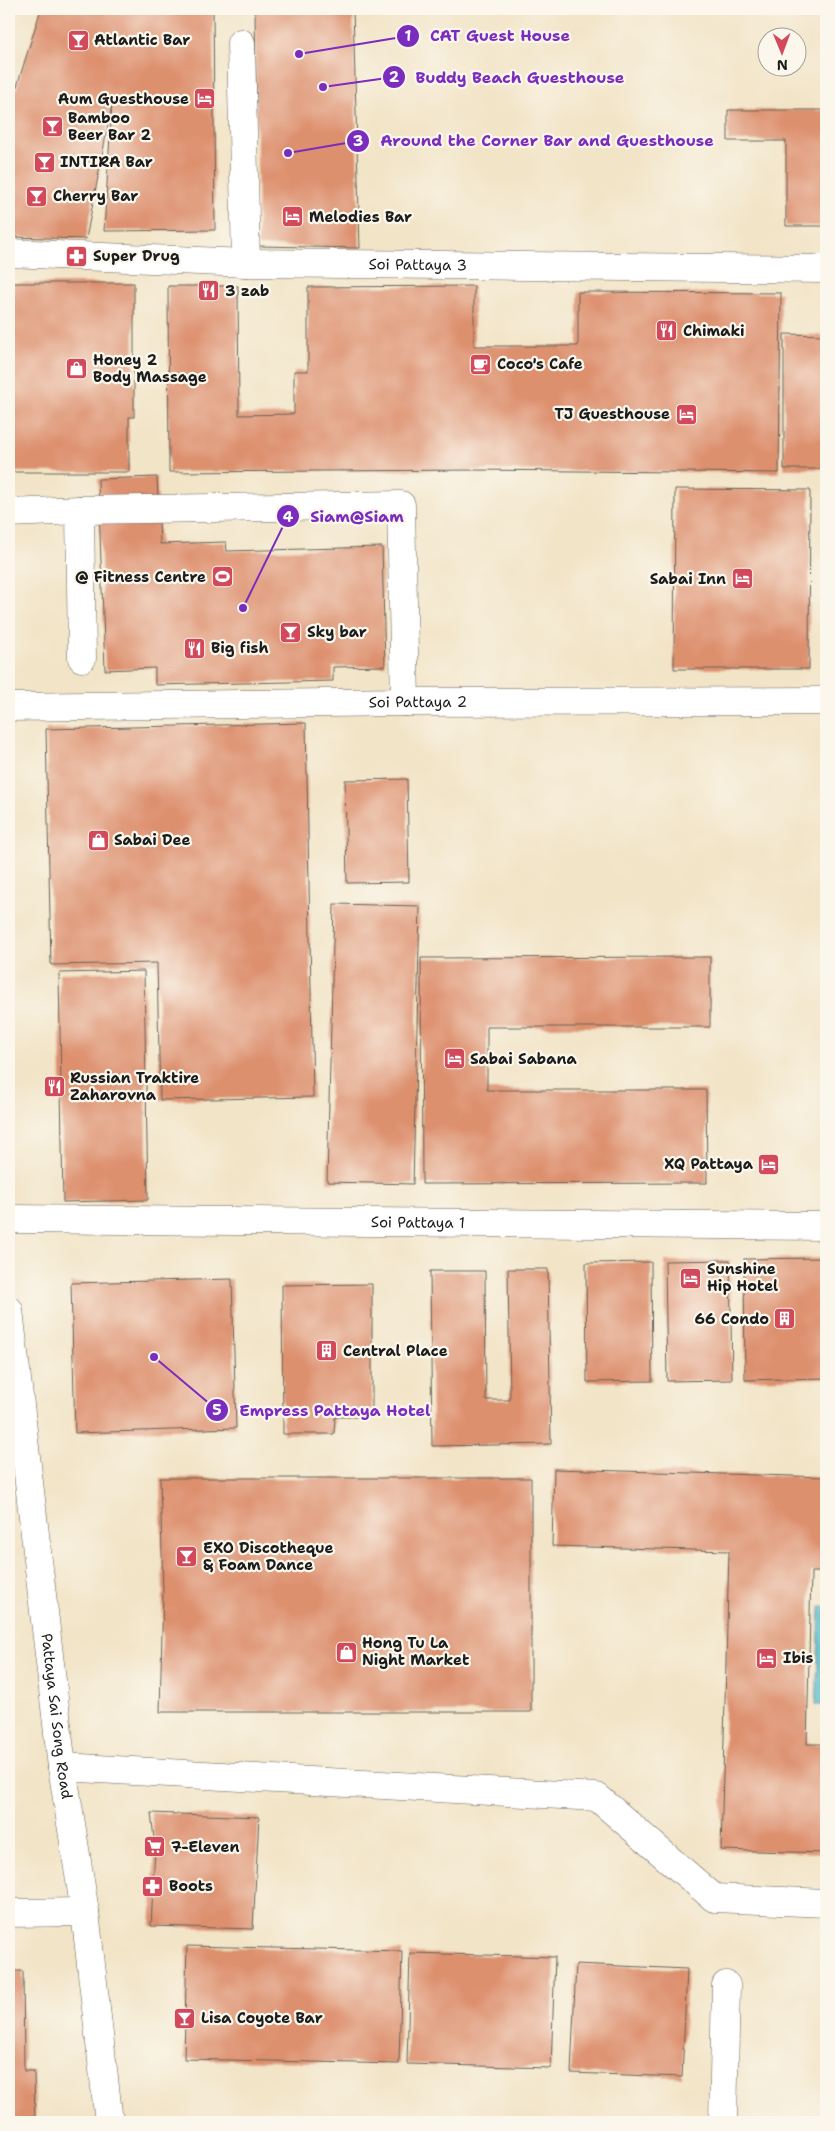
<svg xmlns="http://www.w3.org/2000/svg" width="835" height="2131" viewBox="0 0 835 2131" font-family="'Shantell Sans',sans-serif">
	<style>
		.water { fill: #4fb9cb; stroke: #366a74 }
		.building { fill: #dd906e }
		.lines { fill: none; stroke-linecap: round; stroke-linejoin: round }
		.minor-casing { stroke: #676258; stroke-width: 29 }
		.major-casing { stroke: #676258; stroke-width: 29 }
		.minor { stroke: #fff; stroke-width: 28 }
		.major { stroke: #fff; stroke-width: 28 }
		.labels { text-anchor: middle; stroke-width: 4.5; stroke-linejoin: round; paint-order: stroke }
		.poi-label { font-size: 15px; font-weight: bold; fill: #1c1c1c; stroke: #fbf7ec; text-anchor: start }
		.street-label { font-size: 15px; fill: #1c1c1c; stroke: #fbf7ec }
		.leader { fill: none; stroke: #7b2cbf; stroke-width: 2 }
		.callout-dot { fill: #7b2cbf; stroke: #fbf7ec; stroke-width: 2 }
		.mark-label { font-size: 15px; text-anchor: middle; font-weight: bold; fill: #fff }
		.callout-label { font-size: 16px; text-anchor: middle; font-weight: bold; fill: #7b2cbf; stroke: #fbf7ec; stroke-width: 4.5; stroke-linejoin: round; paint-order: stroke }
	</style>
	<rect width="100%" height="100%" fill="#fbf7ec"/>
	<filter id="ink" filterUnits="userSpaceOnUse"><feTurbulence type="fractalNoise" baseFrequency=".02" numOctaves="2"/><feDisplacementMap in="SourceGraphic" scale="10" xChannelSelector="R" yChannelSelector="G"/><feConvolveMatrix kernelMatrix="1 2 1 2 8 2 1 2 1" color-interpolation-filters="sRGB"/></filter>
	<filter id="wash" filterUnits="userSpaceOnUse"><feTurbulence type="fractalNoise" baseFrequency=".0096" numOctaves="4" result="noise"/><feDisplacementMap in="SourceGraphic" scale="20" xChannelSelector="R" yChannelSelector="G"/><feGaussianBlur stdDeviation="1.12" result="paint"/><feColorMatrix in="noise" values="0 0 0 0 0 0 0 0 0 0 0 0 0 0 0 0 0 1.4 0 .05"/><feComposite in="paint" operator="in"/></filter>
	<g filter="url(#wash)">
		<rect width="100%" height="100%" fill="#f2e4c7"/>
		<path class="water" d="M820,1607H826V1705H816Z"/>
		<g id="blocks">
			<g class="building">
				<path d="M41,9H213L215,230L104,231L112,104L86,239L9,237V112Z"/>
				<path d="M255,9H353L360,248L258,246Z"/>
				<path d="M728,110H826V226H786V141H728Z"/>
				<path d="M13,283H134V417H129V472H9V311H13Z"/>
				<path d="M168,286H238L239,415L294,414V371H308V287L474,286V346H578V292L781,293L779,473L475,470L169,472Z"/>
				<path d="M784,334L826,335V469H784Z"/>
				<path d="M157,477L160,544L226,542L227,551L382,547L385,666L333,667V681L155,685V668L105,670L98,479Z"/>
				<path d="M675,489L810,490L809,669H674Z"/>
				<path d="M306,723L313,1097L160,1100L157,963L51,965L46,729Z"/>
				<path d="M407,779L409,882L347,883L345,780Z"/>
				<path d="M334,904L420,906L413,1184L327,1182Z"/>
				<path d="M710,957V1027H487V1090H706L707,1183L422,1184L421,958Z"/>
				<path d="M144,971L148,1200L63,1202L59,973Z"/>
				<path d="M826,1258V1378L745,1380L744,1259Z"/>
				<path d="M730,1260L732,1380L667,1381L665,1261Z"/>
				<path d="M651,1262L652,1381L587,1382L586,1263Z"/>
				<path d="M508,1269H548L551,1444L432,1446L430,1271H485L486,1400H510Z"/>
				<path d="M232,1279L236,1428L75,1433L71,1283Z"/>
				<path d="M372,1284V1417H335L334,1434H283L282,1285Z"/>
				<path d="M554,1469L826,1477V1572H811L807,1744H826V1853L721,1850L729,1551L552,1546Z"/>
				<path d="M160,1478H531V1712H160L163,1592Z"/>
				<path d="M151,1813L259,1817L253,1929L151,1926L155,1847Z"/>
				<path d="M187,1946L402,1951L399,2064L184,2059Z"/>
				<path d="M410,1953L555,1957L551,2068L407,2064Z"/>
				<path d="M576,1964L687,1969L682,2077L571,2073Z"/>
				<path d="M9,1971H23L24,2071H34L35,2122H9Z"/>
			</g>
		</g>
	</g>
	<g filter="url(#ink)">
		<use href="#blocks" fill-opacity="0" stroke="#676258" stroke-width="1"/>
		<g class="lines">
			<defs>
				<g id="minor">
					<path d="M241,43L246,263"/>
					<path id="s1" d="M9,253L246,263L826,269"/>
					<path d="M80,510L82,658"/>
					<path d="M9,513L80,510L401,505L405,702"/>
					<path id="s2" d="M9,707L405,702L826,701"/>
					<path id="s3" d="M9,1219L826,1226"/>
					<path d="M62,1767L597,1797L714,1898L826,1903"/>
					<path d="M9,1913L85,1912"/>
					<path d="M723,2122L726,1985"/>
				</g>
				<g id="major">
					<path id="s4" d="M9,1310L62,1767L85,1912L109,2122"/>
				</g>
			</defs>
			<use href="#minor" class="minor-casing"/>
			<use href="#major" class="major-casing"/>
			<use href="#minor" class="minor"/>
			<use href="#major" class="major"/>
		</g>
	</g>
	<defs>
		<symbol id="bar-square" viewBox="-11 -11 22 22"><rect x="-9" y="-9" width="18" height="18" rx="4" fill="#d1495b" stroke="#fbf7ec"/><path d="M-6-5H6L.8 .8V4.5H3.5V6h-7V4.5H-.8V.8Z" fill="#fff"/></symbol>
		<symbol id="hotel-square" viewBox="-11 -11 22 22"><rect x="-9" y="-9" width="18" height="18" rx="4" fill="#d1495b" stroke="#fbf7ec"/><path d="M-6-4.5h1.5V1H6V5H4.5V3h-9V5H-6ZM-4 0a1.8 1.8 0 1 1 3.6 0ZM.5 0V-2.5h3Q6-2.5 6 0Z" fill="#fff"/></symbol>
		<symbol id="pharmacy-square" viewBox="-11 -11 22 22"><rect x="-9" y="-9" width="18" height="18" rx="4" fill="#d1495b" stroke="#fbf7ec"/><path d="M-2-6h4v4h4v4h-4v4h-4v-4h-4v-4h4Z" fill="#fff"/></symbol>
		<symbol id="restaurant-square" viewBox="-11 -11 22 22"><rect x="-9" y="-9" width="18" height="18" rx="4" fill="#d1495b" stroke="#fbf7ec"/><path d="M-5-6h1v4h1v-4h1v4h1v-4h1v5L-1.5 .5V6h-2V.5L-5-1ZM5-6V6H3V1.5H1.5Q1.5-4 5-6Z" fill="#fff"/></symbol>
		<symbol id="cafe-square" viewBox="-11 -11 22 22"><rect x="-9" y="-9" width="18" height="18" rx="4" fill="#d1495b" stroke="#fbf7ec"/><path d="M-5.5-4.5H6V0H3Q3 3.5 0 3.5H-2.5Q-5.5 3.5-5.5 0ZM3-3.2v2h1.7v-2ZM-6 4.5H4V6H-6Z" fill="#fff"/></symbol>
		<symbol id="shop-square" viewBox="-11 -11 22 22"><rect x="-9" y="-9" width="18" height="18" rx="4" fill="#d1495b" stroke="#fbf7ec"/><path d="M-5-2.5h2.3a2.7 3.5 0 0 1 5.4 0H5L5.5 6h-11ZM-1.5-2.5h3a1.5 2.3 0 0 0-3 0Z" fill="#fff"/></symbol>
		<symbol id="stadium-square" viewBox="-11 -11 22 22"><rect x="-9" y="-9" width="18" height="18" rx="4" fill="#d1495b" stroke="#fbf7ec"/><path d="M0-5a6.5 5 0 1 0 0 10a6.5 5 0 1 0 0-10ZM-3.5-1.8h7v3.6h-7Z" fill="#fff"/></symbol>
		<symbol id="building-square" viewBox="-11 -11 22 22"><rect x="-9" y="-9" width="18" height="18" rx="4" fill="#d1495b" stroke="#fbf7ec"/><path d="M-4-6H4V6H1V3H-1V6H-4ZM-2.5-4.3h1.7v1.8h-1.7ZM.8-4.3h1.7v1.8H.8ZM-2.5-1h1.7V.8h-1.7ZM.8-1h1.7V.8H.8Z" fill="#fff"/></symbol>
		<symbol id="supermarket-square" viewBox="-11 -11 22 22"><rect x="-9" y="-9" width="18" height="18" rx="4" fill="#d1495b" stroke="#fbf7ec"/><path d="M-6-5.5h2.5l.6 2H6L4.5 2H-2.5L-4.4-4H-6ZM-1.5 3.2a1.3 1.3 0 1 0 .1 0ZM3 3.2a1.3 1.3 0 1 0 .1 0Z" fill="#fff"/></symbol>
	</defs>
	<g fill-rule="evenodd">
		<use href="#bar-square" x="66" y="28" width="25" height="25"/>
		<use href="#hotel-square" x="192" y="86" width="25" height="25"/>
		<use href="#bar-square" x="40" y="114" width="25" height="25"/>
		<use href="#bar-square" x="32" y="150" width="25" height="25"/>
		<use href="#bar-square" x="24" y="184" width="25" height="25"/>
		<use href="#hotel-square" x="280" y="204" width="25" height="25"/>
		<use href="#pharmacy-square" x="64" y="244" width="25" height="25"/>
		<use href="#restaurant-square" x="196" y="278" width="25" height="25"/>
		<use href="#restaurant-square" x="654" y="318" width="25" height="25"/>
		<use href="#cafe-square" x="468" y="352" width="25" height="25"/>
		<use href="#shop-square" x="64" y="356" width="25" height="25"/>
		<use href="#hotel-square" x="674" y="402" width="25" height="25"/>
		<use href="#stadium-square" x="210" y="564" width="25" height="25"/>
		<use href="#hotel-square" x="730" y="566" width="25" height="25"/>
		<use href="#bar-square" x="278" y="620" width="25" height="25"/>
		<use href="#restaurant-square" x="182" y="636" width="25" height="25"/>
		<use href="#shop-square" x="86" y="828" width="25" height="25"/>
		<use href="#hotel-square" x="442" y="1046" width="25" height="25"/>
		<use href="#restaurant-square" x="42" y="1074" width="25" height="25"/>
		<use href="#hotel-square" x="756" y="1152" width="25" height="25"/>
		<use href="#hotel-square" x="678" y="1266" width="25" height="25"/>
		<use href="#building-square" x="772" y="1306" width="25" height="25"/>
		<use href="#building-square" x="314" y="1338" width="25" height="25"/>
		<use href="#bar-square" x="174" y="1544" width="25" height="25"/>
		<use href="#shop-square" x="334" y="1640" width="25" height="25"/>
		<use href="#hotel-square" x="754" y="1646" width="25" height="25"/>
		<use href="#supermarket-square" x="142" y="1834" width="25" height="25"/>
		<use href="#pharmacy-square" x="140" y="1874" width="25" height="25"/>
		<use href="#bar-square" x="172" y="2006" width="25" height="25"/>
	</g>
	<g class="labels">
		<g class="poi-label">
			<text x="94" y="45">Atlantic Bar</text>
			<text x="189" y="104" text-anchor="end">Aum Guesthouse</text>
			<text x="68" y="123">Bamboo<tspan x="68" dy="17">Beer Bar 2</tspan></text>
			<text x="60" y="167">INTIRA Bar</text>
			<text x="53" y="201">Cherry Bar</text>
			<text x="309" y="222">Melodies Bar</text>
			<text x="93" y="261">Super Drug</text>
			<text x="225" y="296">3 zab</text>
			<text x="683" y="336">Chimaki</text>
			<text x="93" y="365">Honey 2<tspan x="93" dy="17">Body Massage</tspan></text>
			<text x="497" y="369">Coco's Cafe</text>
			<text x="670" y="419" text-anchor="end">TJ Guesthouse</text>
			<text x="206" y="582" text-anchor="end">@ Fitness Centre</text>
			<text x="726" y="584" text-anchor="end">Sabai Inn</text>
			<text x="307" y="637">Sky bar</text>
			<text x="211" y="653">Big fish</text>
			<text x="114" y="845">Sabai Dee</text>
			<text x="470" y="1064">Sabai Sabana</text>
			<text x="70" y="1083">Russian Traktire<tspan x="70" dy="17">Zaharovna</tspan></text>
			<text x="753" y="1169" text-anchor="end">XQ Pattaya</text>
			<text x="707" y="1274">Sunshine<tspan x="707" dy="17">Hip Hotel</tspan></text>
			<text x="769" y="1324" text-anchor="end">66 Condo</text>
			<text x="343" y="1356">Central Place</text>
			<text x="203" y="1553">EXO Discotheque<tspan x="203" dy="17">&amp; Foam Dance</tspan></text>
			<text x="362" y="1648">Hong Tu La<tspan x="362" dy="17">Night Market</tspan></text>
			<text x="783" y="1663">Ibis</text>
			<text x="171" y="1852">7-Eleven</text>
			<text x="169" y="1891">Boots</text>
			<text x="201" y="2023">Lisa Coyote Bar</text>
		</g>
		<g class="street-label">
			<text dy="5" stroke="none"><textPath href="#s1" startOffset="409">Soi Pattaya 3</textPath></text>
			<text dy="5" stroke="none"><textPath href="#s2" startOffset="409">Soi Pattaya 2</textPath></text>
			<text dy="5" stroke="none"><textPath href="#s3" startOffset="409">Soi Pattaya 1</textPath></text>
			<text dy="5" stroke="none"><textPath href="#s4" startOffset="409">Pattaya Sai Song Road</textPath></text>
		</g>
	</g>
	<path class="leader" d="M299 54L408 36M323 87L394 77M288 153L358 141M243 608L288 516M154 1357L217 1410"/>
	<g class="callout-dot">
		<circle cx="299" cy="54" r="5"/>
		<circle cx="323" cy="87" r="5"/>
		<circle cx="288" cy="153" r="5"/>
		<circle cx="243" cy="608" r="5"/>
		<circle cx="154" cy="1357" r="5"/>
		<circle cx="408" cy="36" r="12"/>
		<circle cx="394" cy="77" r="12"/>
		<circle cx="358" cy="141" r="12"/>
		<circle cx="288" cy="516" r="12"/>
		<circle cx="217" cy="1410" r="12"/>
	</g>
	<g class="mark-label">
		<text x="408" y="41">1</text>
		<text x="394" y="82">2</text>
		<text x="358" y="146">3</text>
		<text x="288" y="522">4</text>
		<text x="217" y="1415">5</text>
	</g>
	<g class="callout-label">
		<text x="500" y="41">CAT Guest House</text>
		<text x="520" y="83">Buddy Beach Guesthouse</text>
		<text x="547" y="146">Around the Corner Bar and Guesthouse</text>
		<text x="357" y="522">Siam@Siam</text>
		<text x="335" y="1416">Empress Pattaya Hotel</text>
	</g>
	<rect width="835" height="2131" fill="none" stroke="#fbf7ec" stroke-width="30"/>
	<g transform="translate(782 52) rotate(179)"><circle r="24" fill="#fbf7ec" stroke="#a29f99"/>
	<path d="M0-4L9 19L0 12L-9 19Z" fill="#d1495b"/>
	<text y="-8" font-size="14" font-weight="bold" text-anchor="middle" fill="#1c1c1c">N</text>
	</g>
</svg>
